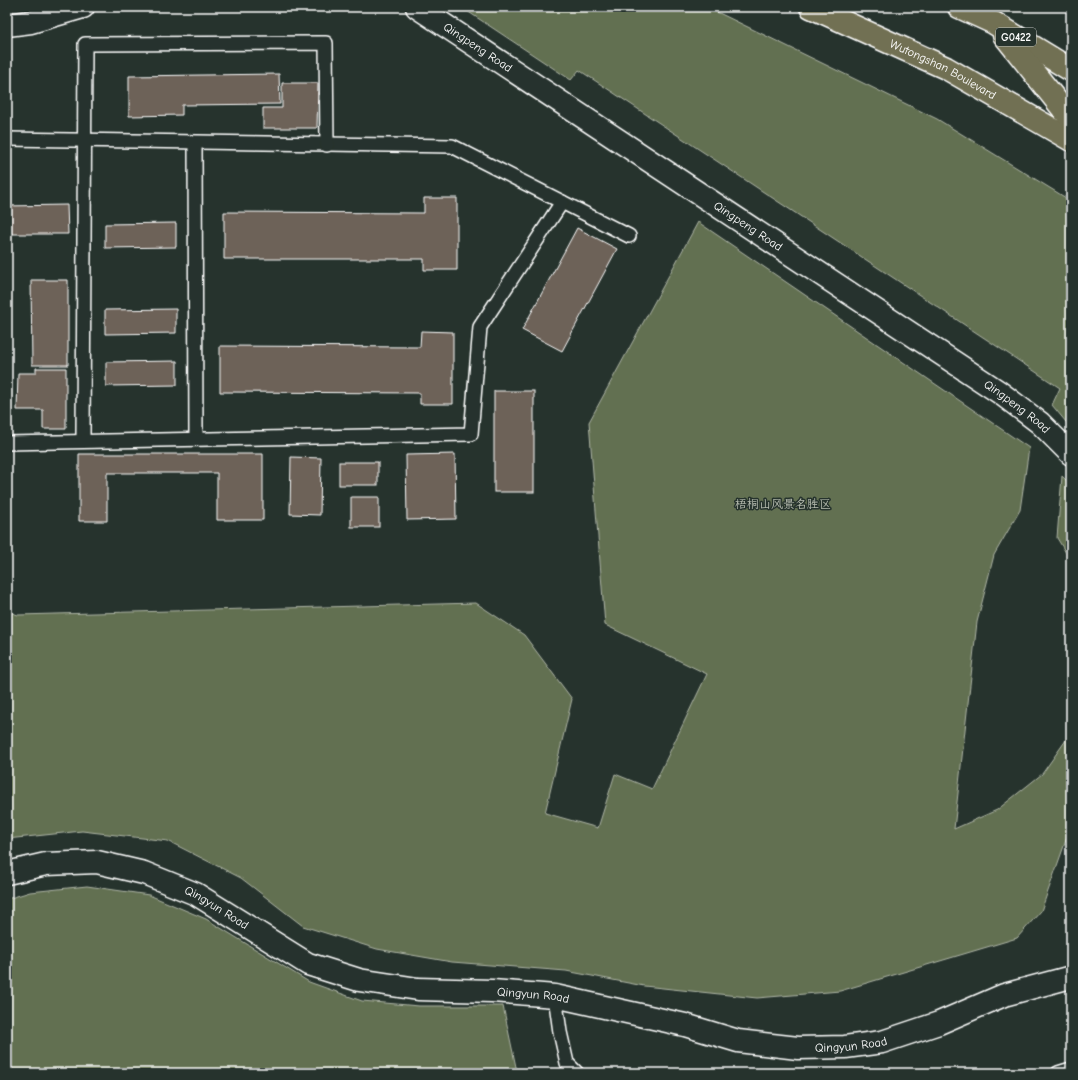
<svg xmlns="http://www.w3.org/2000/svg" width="1078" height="1080" viewBox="0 0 1078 1080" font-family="'Comic Neue','LXGW WenKai TC',sans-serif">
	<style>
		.green { fill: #626f51; stroke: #b0b7a8 }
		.building { fill: #6d6259; stroke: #fff }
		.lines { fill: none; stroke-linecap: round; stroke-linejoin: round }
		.service-casing { stroke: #fff; stroke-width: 16 }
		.minor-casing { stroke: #fff; stroke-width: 25 }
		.primary-casing { stroke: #fff; stroke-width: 25 }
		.motorway-casing { stroke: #fff; stroke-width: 25 }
		.service { stroke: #26332d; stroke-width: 13 }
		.minor { stroke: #26332d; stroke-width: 22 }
		.primary { stroke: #716f52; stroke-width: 22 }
		.motorway { stroke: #716f52; stroke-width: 22 }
		.labels { text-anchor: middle; stroke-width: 3; stroke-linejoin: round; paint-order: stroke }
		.shield { fill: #26332d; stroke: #bec2c0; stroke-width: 1 }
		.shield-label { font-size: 11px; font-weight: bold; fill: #fff }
		.street-label { font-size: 12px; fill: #fff; stroke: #26332d }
		.park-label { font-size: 12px; fill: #b8beb1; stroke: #26332d }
	</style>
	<rect width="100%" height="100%" fill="#26332d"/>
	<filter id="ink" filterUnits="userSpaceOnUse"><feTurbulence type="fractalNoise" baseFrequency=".025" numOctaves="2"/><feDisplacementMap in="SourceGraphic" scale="8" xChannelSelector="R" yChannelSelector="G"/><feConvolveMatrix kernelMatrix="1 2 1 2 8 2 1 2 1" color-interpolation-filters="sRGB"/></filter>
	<g filter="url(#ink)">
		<g class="green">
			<path d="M461,7H702L719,13L937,119L1071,201V428L1052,405L1060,388L579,70L571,80Z"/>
			<path d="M698,222L1029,448L1020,510L994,555L977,622L954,829L997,810L1042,774L1071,733V826L1041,911L1017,938L840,991L757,998L644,986L566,971L452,962L377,949L303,926L241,878L168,841L82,831L7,839V611L18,615L476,603L524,635L572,699L545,813L598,828L615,774L652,789L707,674L605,625L589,422Z"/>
			<path d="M1062,476L1071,485V561L1057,538Z"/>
			<path d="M87,886L149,895L206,919L309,982L362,1001L419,1006H503L516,1067L522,1073H7V899L30,892Z"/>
		</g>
		<g class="building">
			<path d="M279,74L280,104L182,105V115L129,116V76Z"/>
			<path d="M282,83H318L317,128H263V108H282Z"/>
			<path d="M424,198H457V270H424V259H224V212L424,213Z"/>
			<path d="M67,205L68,234H7V206Z"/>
			<path d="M176,223V247L105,248V224Z"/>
			<path d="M577,228L617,249L562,351L522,330Z"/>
			<path d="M31,280H68V365H32Z"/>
			<path d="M176,309V333L105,334V310Z"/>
			<path d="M421,331L453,332V404H420V393L220,392V346L420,347Z"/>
			<path d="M177,361V385L106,386V362Z"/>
			<path d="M36,368H66V429H43V410H17L18,373H36Z"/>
			<rect x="494" y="391" width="40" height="101"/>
			<path d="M79,454H263V520H217V473H107V521H79Z"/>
			<path d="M455,454L456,519L407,520L406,455Z"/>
			<path d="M291,457L321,458L320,515L290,514Z"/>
			<rect x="339" y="462" width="39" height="23"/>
			<rect x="351" y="497" width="28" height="30"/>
		</g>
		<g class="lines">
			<defs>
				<g id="service">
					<path d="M7,139L452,146L629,236"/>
					<path d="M195,143L196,439"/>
					<path d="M83,440L85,44L326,43L327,145"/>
					<path d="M7,443L471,434L480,327L562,202"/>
					<path d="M555,996L560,1032L567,1063L577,1073"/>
					<path d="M1058,1073L1071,1069"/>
				</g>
				<g id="minor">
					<path id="s1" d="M417,7L999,392L1040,423L1071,454"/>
					<path d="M7,25L31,22L83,7"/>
					<path id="s2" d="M7,873L46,864L97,862L144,873L196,894L308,964L359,980L418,989L492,991L555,996L685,1025L738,1041L798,1048L845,1047L882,1042L939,1023L1004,995L1071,977"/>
				</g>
				<g id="primary">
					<path id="s3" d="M811,7L946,68L1071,140"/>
				</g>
				<g id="motorway">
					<path d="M959,7L994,23L1071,70"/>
					<path d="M1004,35L1071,119"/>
				</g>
			</defs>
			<use href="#service" class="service-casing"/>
			<use href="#minor" class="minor-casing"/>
			<use href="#primary" class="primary-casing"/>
			<use href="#motorway" class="motorway-casing"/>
			<use href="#service" class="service"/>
			<use href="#minor" class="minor"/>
			<use href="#primary" class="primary"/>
			<use href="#motorway" class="motorway"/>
		</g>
	</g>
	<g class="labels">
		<rect class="shield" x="996" y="28" width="40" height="18" rx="3"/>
		<g class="shield-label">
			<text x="1016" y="41">G0422</text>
		</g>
		<g class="street-label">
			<text dy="4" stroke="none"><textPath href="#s1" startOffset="73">Qingpeng Road</textPath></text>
			<text dy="4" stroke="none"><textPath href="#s3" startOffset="146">Wutongshan Boulevard</textPath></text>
			<text dy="4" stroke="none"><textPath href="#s1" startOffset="397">Qingpeng Road</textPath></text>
			<text dy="4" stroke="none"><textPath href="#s1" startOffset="721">Qingpeng Road</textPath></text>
			<text dy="4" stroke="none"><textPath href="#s2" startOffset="220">Qingyun Road</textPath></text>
			<text dy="4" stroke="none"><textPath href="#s2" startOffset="556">Qingyun Road</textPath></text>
			<text dy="4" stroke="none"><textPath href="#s2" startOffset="880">Qingyun Road</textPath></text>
		</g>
		<g class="park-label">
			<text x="783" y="508">梧桐山风景名胜区</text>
		</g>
	</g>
	<rect width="1078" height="1080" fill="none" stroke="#26332d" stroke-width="24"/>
	<rect x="12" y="12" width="1054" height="1056" fill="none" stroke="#fff" stroke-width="1.5" filter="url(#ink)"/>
</svg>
